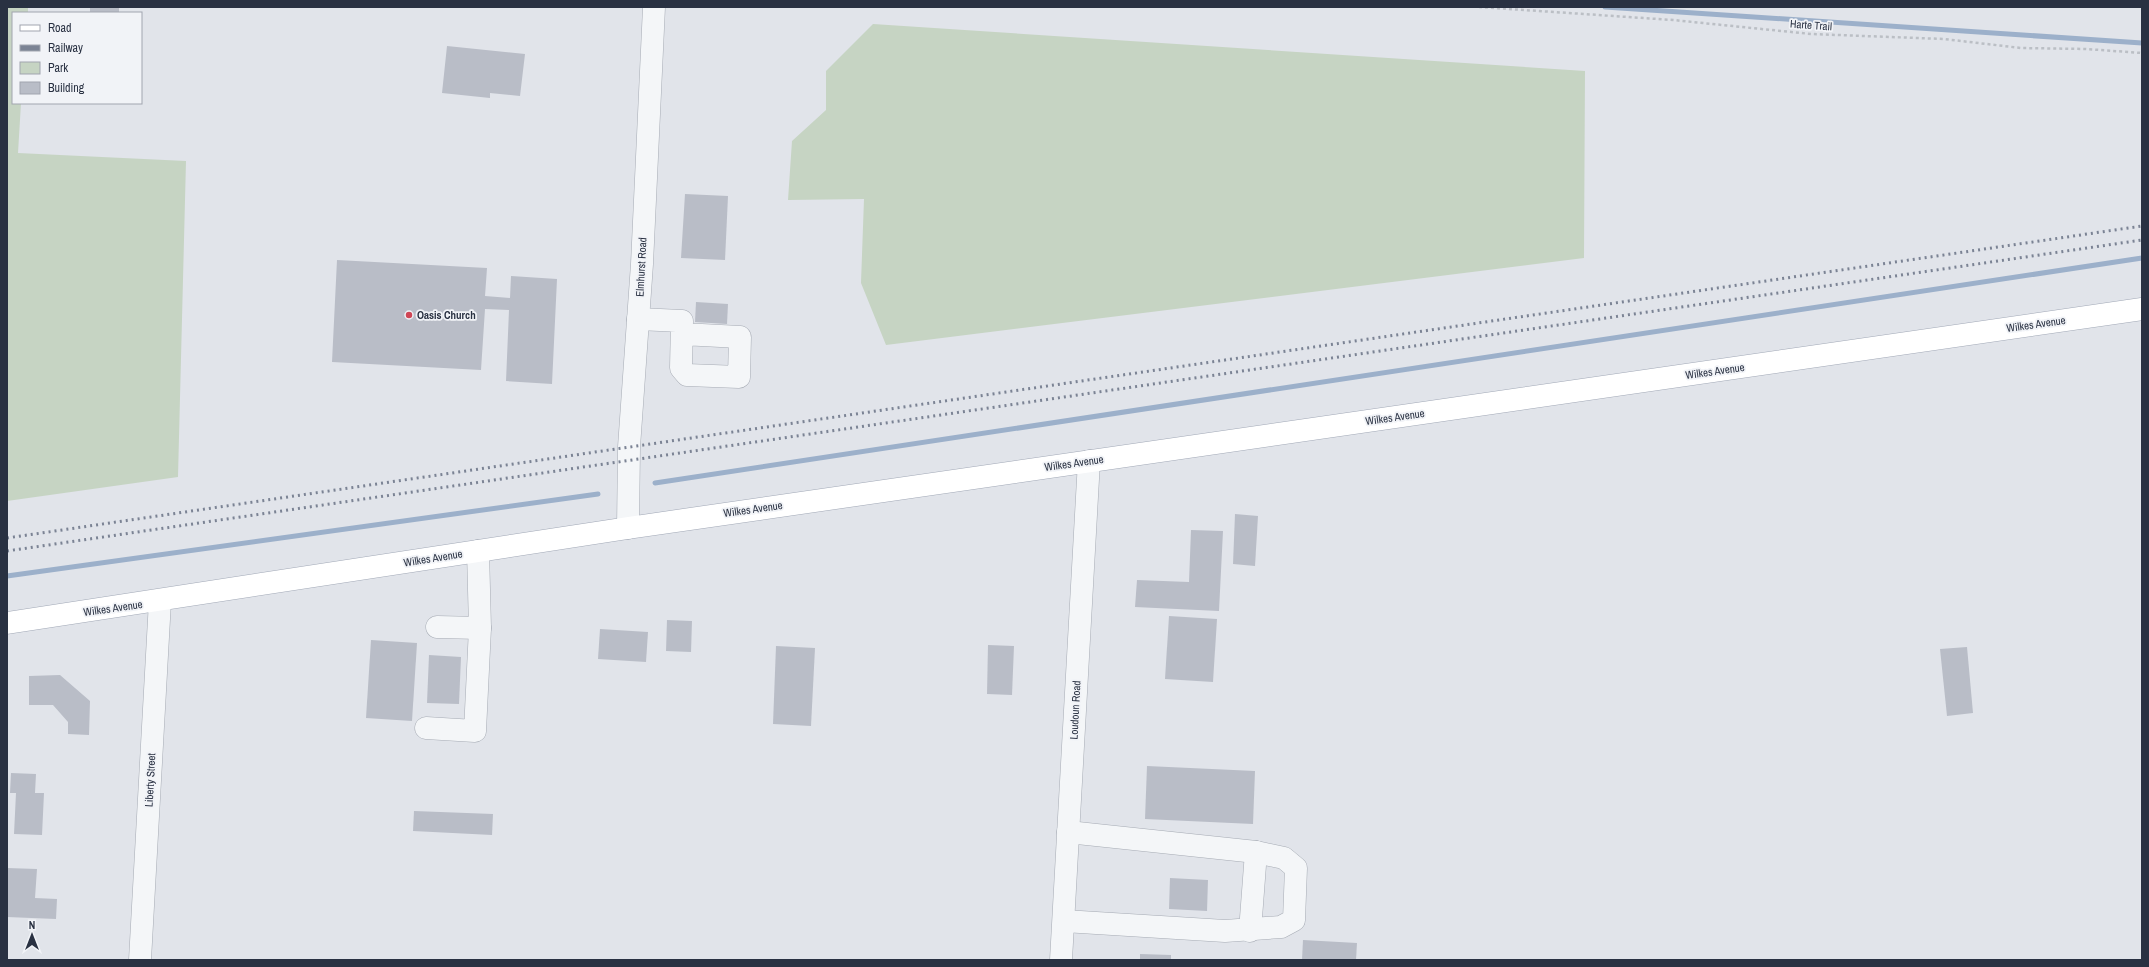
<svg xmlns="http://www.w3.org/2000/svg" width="2149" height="967" viewBox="0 0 2149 967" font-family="'Archivo Narrow',sans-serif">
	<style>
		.green { fill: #c6d4c3 }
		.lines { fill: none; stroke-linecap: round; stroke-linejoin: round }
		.stream { stroke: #9cb0ca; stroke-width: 5 }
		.building { fill: #b9bdc7 }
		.minor-casing { stroke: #a6abb4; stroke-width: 23 }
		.major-casing { stroke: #a1a8b6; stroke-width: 23 }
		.path { stroke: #bbbfc5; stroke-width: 2.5; stroke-dasharray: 3 3; stroke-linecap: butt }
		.minor { stroke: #f4f6f8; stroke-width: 22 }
		.major { stroke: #fff; stroke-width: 22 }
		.rail { stroke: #7b8394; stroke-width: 3; stroke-dasharray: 2 4; stroke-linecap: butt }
		.poi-dot { fill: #cf4655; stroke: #f1f3f7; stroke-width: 1.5 }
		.labels { text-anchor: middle; stroke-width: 3.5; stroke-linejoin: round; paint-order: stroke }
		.street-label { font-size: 11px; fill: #293142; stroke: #f1f3f7 }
		.poi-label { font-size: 11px; font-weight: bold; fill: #293142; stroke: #f1f3f7; text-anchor: start }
	</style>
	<rect width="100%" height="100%" fill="#e1e4ea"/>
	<g class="green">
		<path d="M7,7H28V13H13V103H21L18,153L186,161L178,477L7,501Z"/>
		<path d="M873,24L1585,71L1584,258L886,345L861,283L864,199L788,200L792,141L826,110V71Z"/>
	</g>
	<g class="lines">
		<g class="stream">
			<path d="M1605,7L2142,43"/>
			<path d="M655,483L2142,258"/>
			<path d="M7,576L598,494"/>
		</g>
	</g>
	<g class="building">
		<path d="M90,7L119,8V13H90Z"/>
		<path d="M447,46L525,54L520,96L490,93V98L442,93Z"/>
		<path d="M685,194L728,196L725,260L681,258Z"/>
		<path d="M337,260L487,268L485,296L510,298L511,276L557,279L552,384L506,381L509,310L485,309L481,370L332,362Z"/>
		<path d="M696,302L728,304L727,324L695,322Z"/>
		<path d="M1235,514L1258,516L1255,566L1233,564Z"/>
		<path d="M1191,530L1223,531L1219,611L1135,607L1137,580L1189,582Z"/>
		<path d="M1169,616L1217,619L1213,682L1165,679Z"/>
		<path d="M667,620L692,621L691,652L666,651Z"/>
		<path d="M600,629L648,632L646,662L598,659Z"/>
		<path d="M371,640L417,643L412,721L366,718Z"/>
		<path d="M988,645L1014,646L1012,695L987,694Z"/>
		<path d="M776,646L815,648L811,726L773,724Z"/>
		<path d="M1967,647L1973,713L1947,716L1940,649Z"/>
		<path d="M429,655L461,657L459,704L427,703Z"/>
		<path d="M60,675L90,701L89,735L68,734V722L53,705H29V676Z"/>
		<path d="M1147,766L1255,771L1253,824L1145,819Z"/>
		<path d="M11,773L36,774L35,793H44L42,835L14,834L16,793H10Z"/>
		<path d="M414,811L493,814L492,835L413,831Z"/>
		<path d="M7,868L37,869L35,898L57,899L56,919L7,917Z"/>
		<path d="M1170,878L1208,880L1207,911L1169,909Z"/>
		<path d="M1303,940L1357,943L1356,960H1302Z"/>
		<path d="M1140,954L1171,955V960H1140Z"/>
	</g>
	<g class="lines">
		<defs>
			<g id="minor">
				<path d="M638,319L682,321L681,368L687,375L739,377L740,337L682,334"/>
				<path d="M628,528L629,447L642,264L654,7"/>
				<path d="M437,627L480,628"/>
				<path d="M426,728L475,731L480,628L478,551"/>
				<path d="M1064,921L1225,931L1281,927L1294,920L1296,868L1284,858L1256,852L1068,832"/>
				<path d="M1250,931L1256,852"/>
				<path d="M140,960L160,601"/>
				<path d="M1061,960L1089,461"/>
			</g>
			<path id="major" d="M7,623L628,528L2142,309"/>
		</defs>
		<use href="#minor" class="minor-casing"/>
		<use href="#major" class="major-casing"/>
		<path class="path" d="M1479,7L1673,20L1811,34L1944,39L2021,48L2086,49L2142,53"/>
		<use href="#minor" class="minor"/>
		<use href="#major" class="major"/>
		<g class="rail">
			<path d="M7,538L2142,226"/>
			<path d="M7,551L2142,240"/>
		</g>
	</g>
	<circle class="poi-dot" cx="409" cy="315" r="4"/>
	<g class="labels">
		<g class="street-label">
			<text transform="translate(1811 25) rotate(4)" y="4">Harte Trail</text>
			<text transform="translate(641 267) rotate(-87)" y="4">Elmhurst Road</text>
			<text transform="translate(2036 324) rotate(-8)" y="4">Wilkes Avenue</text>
			<text transform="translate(1715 371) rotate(-8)" y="4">Wilkes Avenue</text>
			<text transform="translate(1395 417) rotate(-8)" y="4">Wilkes Avenue</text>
			<text transform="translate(1074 463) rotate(-8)" y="4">Wilkes Avenue</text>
			<text transform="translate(753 509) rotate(-8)" y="4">Wilkes Avenue</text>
			<text transform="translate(433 558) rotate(-9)" y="4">Wilkes Avenue</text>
			<text transform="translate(113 608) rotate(-8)" y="4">Wilkes Avenue</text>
			<text transform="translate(1075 710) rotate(-87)" y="4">Loudoun Road</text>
			<text transform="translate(150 780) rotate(-87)" y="4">Liberty Street</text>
		</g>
		<g class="poi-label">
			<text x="417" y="319">Oasis Church</text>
		</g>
	</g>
	<rect width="2149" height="967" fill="none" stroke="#293142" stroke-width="16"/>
	<rect x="12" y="12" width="130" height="92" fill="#f1f3f7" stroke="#a1a5af"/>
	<rect x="20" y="25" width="20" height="6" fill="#ffffff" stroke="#a1a5af"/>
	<text x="48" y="32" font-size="12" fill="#293142">Road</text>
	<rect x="20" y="45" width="20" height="6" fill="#7b8394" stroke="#a1a5af"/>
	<text x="48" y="52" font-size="12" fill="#293142">Railway</text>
	<rect x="20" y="62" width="20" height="12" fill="#c6d4c3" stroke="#a1a5af"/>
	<text x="48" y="72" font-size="12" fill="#293142">Park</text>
	<rect x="20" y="82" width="20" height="12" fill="#b9bdc7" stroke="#a1a5af"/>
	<text x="48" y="92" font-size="12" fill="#293142">Building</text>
	<g transform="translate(32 935)" stroke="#f1f3f7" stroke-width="3" paint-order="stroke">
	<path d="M0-3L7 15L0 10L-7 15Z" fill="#293142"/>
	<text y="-6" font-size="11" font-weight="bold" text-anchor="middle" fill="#293142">N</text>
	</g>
</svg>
